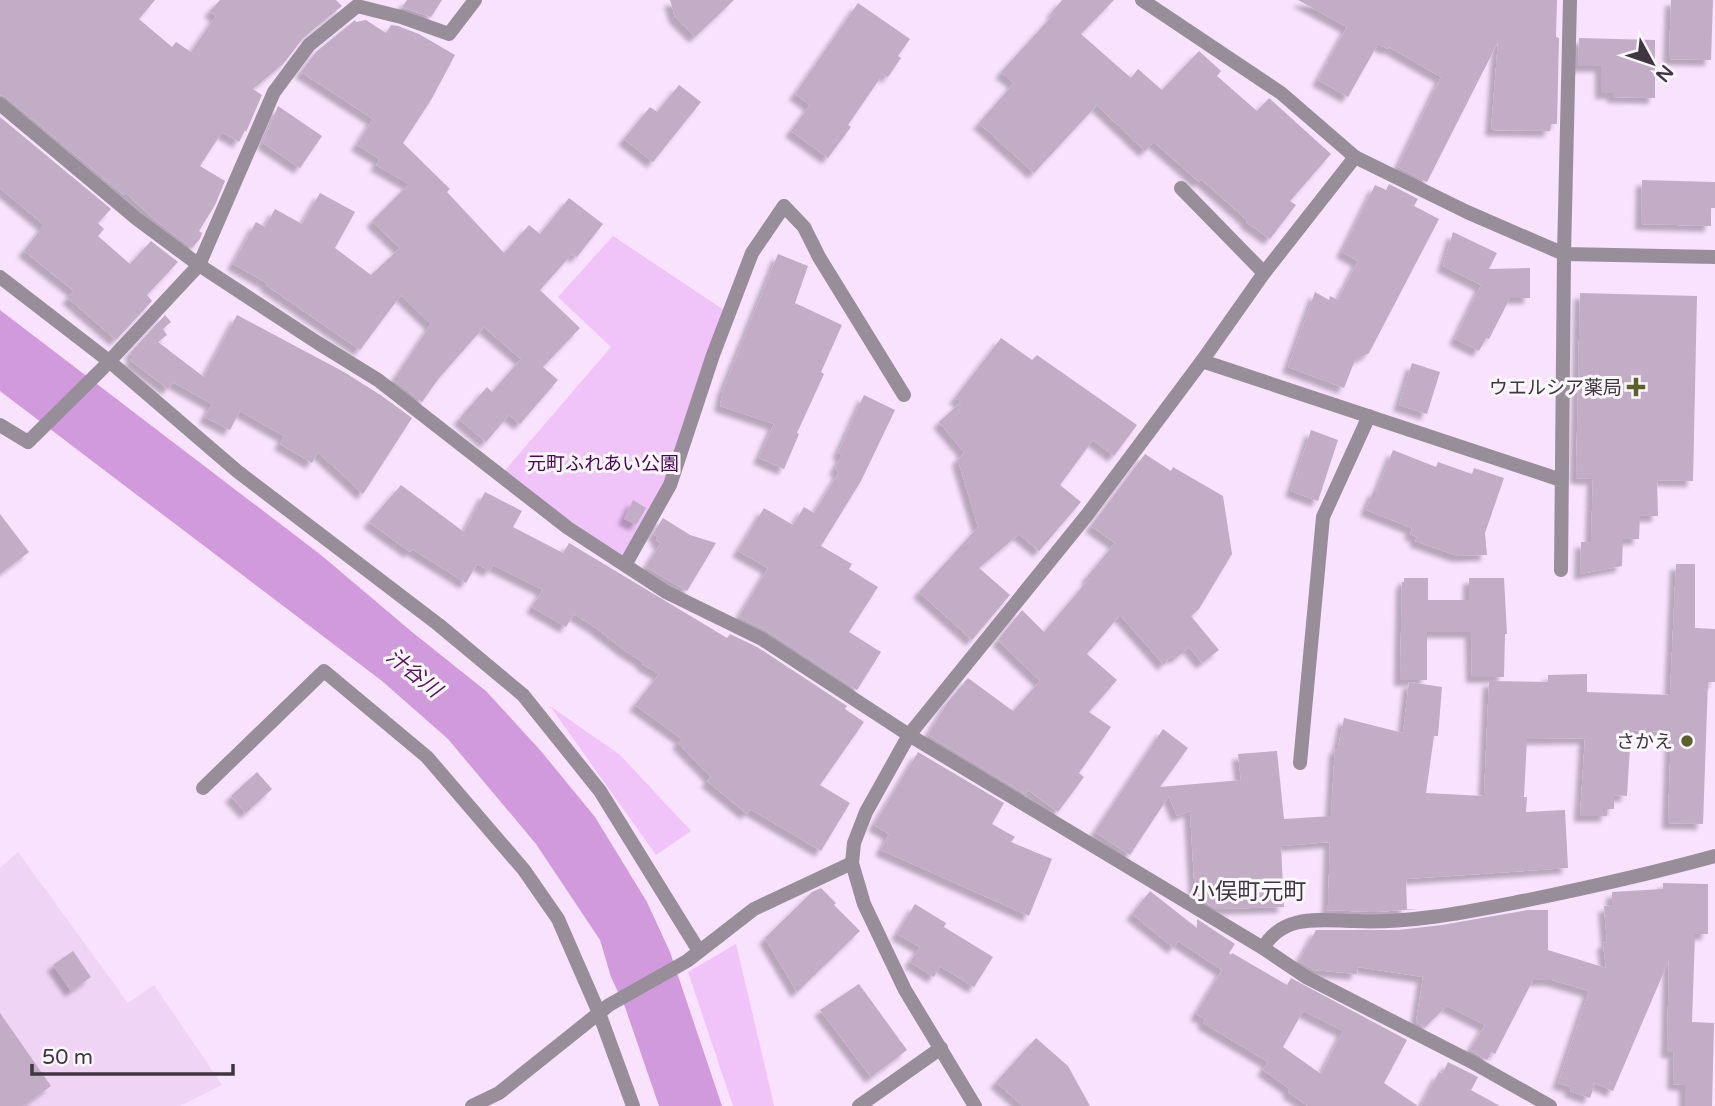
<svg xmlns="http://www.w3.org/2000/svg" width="1715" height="1106" viewBox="0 0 1715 1106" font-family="'Varela Round','Noto Sans JP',sans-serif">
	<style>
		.built { fill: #f0d4f6 }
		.green { fill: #f0c4f9 }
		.water { fill: #d19adc }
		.building { fill: #c2acc6; fill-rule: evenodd; filter: url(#shadow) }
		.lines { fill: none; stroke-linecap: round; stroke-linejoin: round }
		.minor { stroke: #978e99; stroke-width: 14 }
		.poi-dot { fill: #5d5f2c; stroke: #fbf7fc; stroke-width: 2.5 }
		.labels { text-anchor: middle; stroke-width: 6; stroke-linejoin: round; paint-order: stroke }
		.poi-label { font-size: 19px; fill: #3f3641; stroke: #fbf7fc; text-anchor: end }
		.park-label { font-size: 19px; fill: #4b0458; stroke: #fbf7fc }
		.water-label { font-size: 21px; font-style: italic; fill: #561363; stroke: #fbf7fc }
		.quarter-label { font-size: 23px; fill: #3f3641; stroke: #fbf7fc }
	</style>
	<defs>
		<filter id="shadow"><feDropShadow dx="-6" dy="6" stdDeviation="2" flood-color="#0004"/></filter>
	</defs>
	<rect width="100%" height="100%" fill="#f9e2fe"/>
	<path class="built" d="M18,852L128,1003L154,985L222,1085L180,1106H0V868Z"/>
	<g class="green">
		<path d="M613,236L724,310L670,485L625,565L501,475L611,347L558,297Z"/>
		<path d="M550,706L620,755L691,831L656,855Z"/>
		<path d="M736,944L770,1088L774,1106H733L688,972Z"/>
	</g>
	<path class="water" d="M0,310L321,555L412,632L486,691L540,750L595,817L647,902L670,952L722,1106H659L625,1007L611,977L600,940L536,844L448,739L382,681L0,391Z"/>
	<g class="building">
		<path d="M0,0H155L139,19L172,47L176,42L191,52L216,16L210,11L220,0H336L342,6L303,38L284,63L253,89L262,95L246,132L245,130L239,142L222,132L200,166L225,181L215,205L199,231L202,233L200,239L192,248L155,220L126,193L124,195L6,97L0,95Z"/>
		<path d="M407,0H442L431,17L402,7Z"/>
		<path d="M670,0H734L695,37L675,17Z"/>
		<path d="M1062,0H1114L1081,34L1131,78L1138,69L1162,90L1199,51L1221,71L1217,76L1257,111L1269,98L1331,154L1290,201L1296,205L1270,239L1246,222L1247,220L1201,179L1199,182L1154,142L1145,151L1097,105L1034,173L979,123L1014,83L1001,72L1054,14L1052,12Z"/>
		<path d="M1298,0H1557L1556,37L1559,38L1557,124H1551L1550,131L1491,130L1498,42L1427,182L1398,167L1441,77L1389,47L1388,49L1378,44L1348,97L1318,80L1347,27Z"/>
		<path d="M1671,0H1713L1711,60L1669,59Z"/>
		<path d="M858,3L910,39L898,56L901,58L888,77L883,74L848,125L851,127L828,158L791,131L810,105L795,94Z"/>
		<path d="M355,20L356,22L366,20L386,33L391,25L398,26L419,34L455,55L431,100L403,143L450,189L447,192L504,253L529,225L540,234L569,198L603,224L577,257L572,254L540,290L580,328L543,367L558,380L520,424L509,415L486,442L459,419L487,387L492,392L521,359L484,327L439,378L422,402L394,380L431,324L401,295L360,350L266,285L267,283L233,264L256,222L265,227L275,209L302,224L320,193L355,212L335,248L371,275L400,248L372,221L409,184L376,165L380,159L357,145L373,119L301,72L316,52Z"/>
		<path d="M1579,38L1655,40V98L1613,97V93H1601V66H1578Z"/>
		<path d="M679,85L701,102L653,162L624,139L650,107L657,112Z"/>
		<path d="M278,106L322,136L300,168L263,143Z"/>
		<path d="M0,117L111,209L98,223L104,229L98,236L130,264L151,241L178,262L147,295L152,301L116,340L68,298L74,291L24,251L44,225L0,188Z"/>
		<path d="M1642,180L1715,182V208H1711V226L1641,224Z"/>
		<path d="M1389,184L1418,199L1414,206L1439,219L1369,353L1355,360L1344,388L1288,367L1315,292L1329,300L1330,296L1338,300L1358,261L1342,252L1375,185L1386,190Z"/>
		<path d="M1453,232L1497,253L1489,269L1530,268V298H1510L1489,339L1486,338L1479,351L1455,339L1481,285L1443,266Z"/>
		<path d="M778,254L808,266L795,303L842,325L821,372L824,374L797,433L799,434L784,469L759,458L774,424L720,406L723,390Z"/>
		<path d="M1580,293L1697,296L1693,481L1657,480L1658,516H1640L1639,539H1623L1622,566L1580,574L1581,542H1591L1593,479L1576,478Z"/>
		<path d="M165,315L171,322L163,329L167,335L158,342L204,377L237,315L344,372L382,396L412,418L363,494L318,452L312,463L280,444L284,436L240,411L230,430L205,417L212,404L173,382L168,389L130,360L134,356L130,353Z"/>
		<path d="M1001,338L1032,360L1037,355L1137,425L1114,456L1093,440L1060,485L1081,502L1039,551L1019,534L979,568L1010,595L972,640L919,592L978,527L958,460L964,452L939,422L961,402L955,398Z"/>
		<path d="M1412,363L1440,372L1427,414L1399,405Z"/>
		<path d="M864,395L895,410L861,481L821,546L852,564L849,569L878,587L849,632L881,652L857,690L767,631L739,617L768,568L738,551L764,508L793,525L804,507L814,513L839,472L835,469L842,455L838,453Z"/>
		<path d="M1311,430L1338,440L1318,501L1291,491Z"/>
		<path d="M1393,450L1436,467L1438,462L1472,474L1474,468L1504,478L1485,533L1487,555L1458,556L1415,541L1417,537L1410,534L1412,528L1366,510L1374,490L1377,491Z"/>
		<path d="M1145,454L1171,471L1173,467L1223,496L1232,554L1199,609L1191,616L1219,650L1202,663L1189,647L1176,658L1174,656L1168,659L1164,665L1120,615L1087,654L1117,680L1089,712L1111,727L1079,773L1084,777L1058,812L1028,790L1025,794L928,735L947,703L968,678L1013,711L1040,681L998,640L1022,610L1044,632L1089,579L1087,577L1115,543L1091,526Z"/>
		<path d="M401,485L464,532L485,492L522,511L513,527L563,553L569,543L727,638L730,634L757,647L847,706L845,709L864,722L820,785L850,803L821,851L750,809L747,814L707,781L711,777L678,743L682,739L635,705L659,674L642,664L643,662L624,650L596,628L574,614L566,627L532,607L543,590L493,565L490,571L477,564L466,583L412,549L410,552L369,522Z"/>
		<path d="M633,500L646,508L636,525L624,519Z"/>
		<path d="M0,514L29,552L0,574Z"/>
		<path d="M663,518L690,535L716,543L687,591L646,567L661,543L656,540L658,537L653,534Z"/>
		<path d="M1676,564H1695V628L1715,629V682H1708L1703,824L1668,823L1671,732L1631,730L1627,796L1614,795V809H1607V816H1580L1585,738L1527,739L1524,797H1527L1526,812L1565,810L1568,868L1406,879L1407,909H1418L1375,912L1326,910L1328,905L1330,842L1281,846L1284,907L1217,909L1195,896L1190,811L1177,816L1169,796L1130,855L1095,832L1163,729L1188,748L1160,787L1241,780L1238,754L1277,751L1284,819L1331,816L1335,748H1338L1344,718L1403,733L1409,682L1442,687L1438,736H1434L1426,793L1484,796L1489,681L1548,682V675L1587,674V692L1670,695Z"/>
		<path d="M1404,578H1428V600H1469V578H1504L1507,634H1505L1504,677H1472L1471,632H1427V680H1400L1402,582H1404Z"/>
		<path d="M918,752L1004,803L992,824L1015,837L1011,842L1052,859L1029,916L881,850L889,834L874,825Z"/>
		<path d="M257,772L272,789L246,813L231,796Z"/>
		<path d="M1663,883L1708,884V934H1695L1692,1022L1714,1023L1712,1106H1685V1085L1673,1084L1674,1052H1667L1669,960L1613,1091L1595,1083L1590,1098L1570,1091L1571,1087L1558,1083L1589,991L1552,980H1533L1495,1054L1491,1052L1487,1060L1470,1050L1485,1025L1447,1006L1425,1027L1416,1022L1423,977L1358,967L1357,974L1314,970L1299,961L1316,930H1398L1442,925L1528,910H1548V950L1606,968L1603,943L1607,942L1604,906L1612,905V892L1663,889Z"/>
		<path d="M821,888L836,903L834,905L860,931L797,992L765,938L812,892Z"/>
		<path d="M1150,891L1197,928V919L1235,944L1229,953L1231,955L1232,953L1287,985L1291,978L1407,1040L1384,1083L1418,1106H1308L1288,1092L1290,1089L1263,1070L1268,1062L1203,1023L1205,1019L1196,1014L1222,970L1178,941L1174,948L1132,914ZM1303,1011L1343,1031L1321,1074L1283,1047Z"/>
		<path d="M915,904L946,923L944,927L993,957L974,987L940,966L934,977L910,962L920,947L897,934Z"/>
		<path d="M73,951L91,977L71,991L53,965Z"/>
		<path d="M859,984L907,1050L871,1077L820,1010Z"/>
		<path d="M0,1013L51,1086L23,1106H0Z"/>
		<path d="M1036,1038L1068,1066L1090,1106H1023L996,1082Z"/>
		<path d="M1448,1062L1478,1077L1471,1090L1500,1106H1421L1439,1072L1442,1074Z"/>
	</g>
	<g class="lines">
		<g class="minor">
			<path d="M1142,0L1281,93L1355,157L1467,212L1564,254L1715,257"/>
			<path d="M0,104L137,219L199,265L318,343L378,380L568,528L666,592L762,639L909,735L1263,948L1306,977L1472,1062L1550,1106"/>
			<path d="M1181,188L1264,273"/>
			<path d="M0,277L109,361L237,471L439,625L523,695L600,791L699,951"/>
			<path d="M1202,361L1561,480"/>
			<path d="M0,425L28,442L102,369L199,265L274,92L309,45L357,6L401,17L449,34L475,0"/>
			<path d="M625,565L670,485L713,355L752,253L784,206L804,227L819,257L904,395"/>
			<path d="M1561,570L1564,254L1570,0"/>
			<path d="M1300,763L1323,517L1369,416"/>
			<path d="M203,788L324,671L427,757L524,870L558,919L599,1013L633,1106"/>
			<path d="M1263,948C1283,914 1318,920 1353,921C1411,924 1471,911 1528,900C1591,887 1653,873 1715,856"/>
			<path d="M472,1106L499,1093L609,1005L687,961L754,909L852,863"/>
			<path d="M859,1106L941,1048"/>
			<path d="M975,1106L905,990L864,904L852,863L854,843L866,812L909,735L1087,515L1202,361L1264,273L1355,157"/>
		</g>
	</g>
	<g class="poi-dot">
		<path d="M1632.5 376.5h7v7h7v7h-7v7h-7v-7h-7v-7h7z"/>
		<circle cx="1687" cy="741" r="7"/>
	</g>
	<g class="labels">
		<g class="poi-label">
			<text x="1622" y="394">ウエルシア薬局</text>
			<text x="1673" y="748">さかえ</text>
		</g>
		<g class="park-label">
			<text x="603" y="470">元町ふれあい公園</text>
		</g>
		<g class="water-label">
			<text transform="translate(414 673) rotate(39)" y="7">汁谷川</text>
		</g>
		<g class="quarter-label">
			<text x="1249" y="899">小俣町元町</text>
		</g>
	</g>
	<g transform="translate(1652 63) rotate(130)" stroke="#fbf7fc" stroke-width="5" paint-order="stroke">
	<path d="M0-5L12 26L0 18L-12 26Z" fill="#3f3641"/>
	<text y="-10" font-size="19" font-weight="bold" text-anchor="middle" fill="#3f3641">N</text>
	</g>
	<path d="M32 1064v10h201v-10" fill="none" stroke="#3f3641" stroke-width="3.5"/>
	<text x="42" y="1064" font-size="21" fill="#3f3641" stroke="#fbf7fc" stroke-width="5" paint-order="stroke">50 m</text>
</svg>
